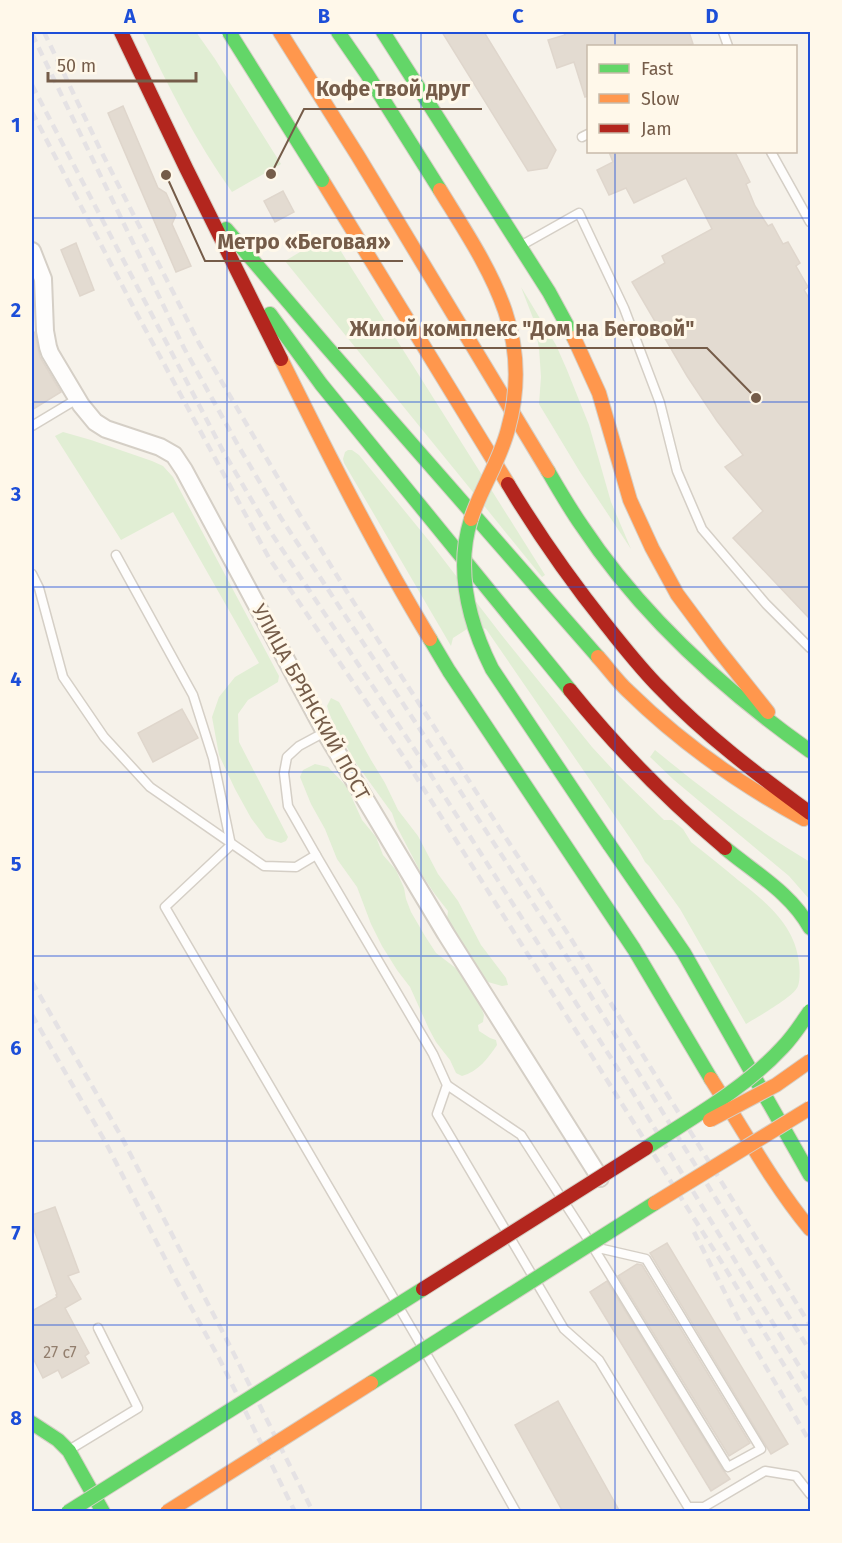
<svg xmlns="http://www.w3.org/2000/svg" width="842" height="1543" viewBox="0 0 842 1543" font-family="'Fira Sans',sans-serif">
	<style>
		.green { fill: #e1eed4 }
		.building { fill: #e3dbd1; stroke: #dfd6cc; stroke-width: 1.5 }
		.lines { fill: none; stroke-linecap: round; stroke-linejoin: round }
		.lane-casing { stroke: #d5cfc6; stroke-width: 11 }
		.street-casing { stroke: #d5cfc6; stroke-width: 20 }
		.fast-casing { stroke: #d6cfc6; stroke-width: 16 }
		.slow-casing { stroke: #d6cfc6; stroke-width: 16 }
		.jam-casing { stroke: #d6cfc6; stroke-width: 16 }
		.lane { stroke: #fefdfc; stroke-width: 8 }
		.street { stroke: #fefdfc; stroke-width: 16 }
		.fast { stroke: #63d668; stroke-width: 14 }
		.slow { stroke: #ff974d; stroke-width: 14 }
		.jam { stroke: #b3261e; stroke-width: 14 }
		.rail { stroke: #e5e2e4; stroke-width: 4.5; stroke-dasharray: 9 6; stroke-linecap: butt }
		.fast-bridge-casing { stroke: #d6cfc6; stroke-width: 16; stroke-linecap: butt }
		.slow-bridge-casing { stroke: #d6cfc6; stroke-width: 16; stroke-linecap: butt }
		.jam-bridge-casing { stroke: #d6cfc6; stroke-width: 16; stroke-linecap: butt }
		.fast-bridge { stroke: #63d668; stroke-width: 14 }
		.slow-bridge { stroke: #ff974d; stroke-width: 14 }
		.jam-bridge { stroke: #b3261e; stroke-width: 14 }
		.grid { fill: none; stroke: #1d4ed8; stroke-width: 1.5; stroke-opacity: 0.55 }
		.labels { text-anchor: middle; stroke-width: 6; stroke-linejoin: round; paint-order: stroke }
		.number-label { font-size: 16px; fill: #927e6d }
		.street-label { font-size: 20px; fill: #755c49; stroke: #fff8ea }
		.leader { fill: none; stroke: #755c49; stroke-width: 2 }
		.callout-dot { fill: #755c49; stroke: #fff8ea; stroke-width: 2 }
		.callout-label { font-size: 21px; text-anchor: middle; font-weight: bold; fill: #755c49; stroke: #fff8ea; stroke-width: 6; stroke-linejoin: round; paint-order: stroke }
		.neatline { fill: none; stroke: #1d4ed8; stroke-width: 2 }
		.grid-label { font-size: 20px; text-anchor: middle; font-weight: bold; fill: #1d4ed8 }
	</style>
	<rect width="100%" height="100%" fill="#f6f2ea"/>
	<g class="green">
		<path d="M142,32H196L215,59L281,164L232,192C196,142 169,87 142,32Z"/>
		<path d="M330,234L545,575L542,577L285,261Z"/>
		<path d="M521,287L556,345L567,370L589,425L611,502L631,549L580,472L539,404L541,377L539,348L533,318Z"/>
		<path d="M63,432L91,440L152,461L163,466L173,477L279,676L278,682L248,700L238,714L239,742L288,837L286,841L281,843L266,838L251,818L235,789L219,755L212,717L219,697L235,677L259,663L173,512L121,540L55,436Z"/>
		<path d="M348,450H352L359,455L430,542L500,633L592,747L616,773L664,820H672L683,829L691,842C707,855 723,867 738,880C766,902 795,925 799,963C800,970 800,980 798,986C794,997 757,1017 746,1024L680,909L649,866L645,862L639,851L486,629L475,624L453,638L451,646L344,463L343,459L345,452Z"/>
		<path d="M331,698L339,702L371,760L385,783L398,810L418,836L438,874L458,901L481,945L506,978L508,985L502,986L488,982L465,953L447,919L448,911L434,893L421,873L397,827L392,813L350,755C349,748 345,744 341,738C335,727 330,717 327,706Z"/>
		<path d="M655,750C705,791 755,829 810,862V900L789,876L674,780L650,757Z"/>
		<path d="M315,764L328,767L347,787L362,820L376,837L383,855L396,870L404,888L406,899L411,912L425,936L436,953L457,969L474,990L484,1015L483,1022L478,1025L479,1031L490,1038L496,1040L497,1045C488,1058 478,1072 462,1076L456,1073L450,1060L436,1042L429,1029L410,987L397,970L382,946L371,924L357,887L337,859L325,829L311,804L300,777L303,770Z"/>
	</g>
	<g class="building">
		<path d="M442,32H484L556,150L547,168L528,171Z"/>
		<path d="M564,32H689L693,44L684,46H588V96L585,97L574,62L557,68L548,40L565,35Z"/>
		<path d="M123,106L158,188L166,193L176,215L172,224L191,266L176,272L108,113Z"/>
		<path d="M609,152H735L750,182L746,184L755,206L768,226L772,224L783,244L788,242L800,263L796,266L808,287L804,290L810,300V619L733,538L763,511L725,467L743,455L717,421L687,376L632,282L665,263L662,256L712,229L686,178L634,203L626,188L609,195L597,170L613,162Z"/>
		<path d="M283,191L294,212L275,222L264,201Z"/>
		<path d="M76,243L94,290L80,296L61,250Z"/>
		<path d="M32,328L35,334L40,357L61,392L32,410Z"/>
		<path d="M182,709L198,738L153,762L138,733Z"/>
		<path d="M55,1207L79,1272L68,1276L81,1299L65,1308L89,1353L85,1356L89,1363L62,1378L58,1370L43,1378L32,1356V1311L57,1297L56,1295L57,1294L32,1224V1215Z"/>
		<path d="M667,1243L788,1444L771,1454L650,1253Z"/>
		<path d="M637,1264L642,1265L750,1443L729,1456L618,1276Z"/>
		<path d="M607,1281L723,1470L730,1479L711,1491L590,1292Z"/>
		<path d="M558,1401L620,1512H563L515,1425Z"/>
	</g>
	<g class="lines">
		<defs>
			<g id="lane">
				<path d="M723,32L728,46"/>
				<path d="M582,137L588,134"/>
				<path d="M771,152L810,222"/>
				<path d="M522,245L579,213L624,308L660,403L677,471L702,529L766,604L810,648"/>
				<path d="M32,426L77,399"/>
				<path d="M116,555L193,695L213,758L231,845L165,907L459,1410L516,1512"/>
				<path d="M32,574L39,588L63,677L104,737L150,787L264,866L296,867L316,855L288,806L284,773L287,757L299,746L325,732"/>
				<path d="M316,855L433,1054L447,1085L437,1114L564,1329L599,1360L688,1507H704L765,1471L796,1476L810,1494"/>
				<path d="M447,1085L521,1135L593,1247L728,1467L761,1449L646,1259L594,1247"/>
				<path d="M69,1450L138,1408L98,1328"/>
			</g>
			<path id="street" d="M32,251L43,279L45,331L48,347L50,353L81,405L95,422L106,429L160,447L174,455L184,470L325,732L446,934L600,1178"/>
			<g id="fast">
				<path d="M338,32L367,74L440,190"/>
				<path d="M383,32L549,292L574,338"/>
				<path d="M226,229L326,346L598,657"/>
				<path d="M270,314L321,384L570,690"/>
				<path d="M548,471C559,490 570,509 582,526C641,615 724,690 810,751"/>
				<path d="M430,639L449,671L634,949L711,1079"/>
				<path d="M609,844L684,953L810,1175"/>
				<path d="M725,848C755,873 791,893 810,928"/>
				<path d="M32,1423L58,1440L69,1451L103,1512"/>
			</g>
			<g id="slow">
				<path d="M280,32L358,156L548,471"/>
				<path d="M322,180L508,484"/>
				<path d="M574,338L599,393L630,500L652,548L677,594L717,648L768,712"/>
				<path d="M281,359C328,454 375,548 430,639"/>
				<path d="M598,657C608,668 617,681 628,691C680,742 741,785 804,819"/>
				<path d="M711,1079C743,1129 772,1183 810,1229"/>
			</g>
			<g id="jam">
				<path d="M121,32L186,168L281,359"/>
				<path d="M508,484C538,534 571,581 607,626C624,647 641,669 660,688C705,735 758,775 810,813"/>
				<path d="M570,690C616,747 668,800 725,848"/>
			</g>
		</defs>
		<use href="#lane" class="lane-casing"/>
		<use href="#street" class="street-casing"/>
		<use href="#fast" class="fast-casing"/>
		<use href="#slow" class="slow-casing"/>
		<use href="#jam" class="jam-casing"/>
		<use href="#lane" class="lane"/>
		<use href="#street" class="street"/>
		<use href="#fast" class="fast"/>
		<use href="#slow" class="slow"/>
		<use href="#jam" class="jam"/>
		<g class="rail">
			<path d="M44,32L100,149L199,343L298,512L347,592L568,934L810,1325"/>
			<path d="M32,34L184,348L239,447L281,518L431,746L554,936L810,1351"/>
			<path d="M32,85L223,451L268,528L415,750L632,1091L810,1384"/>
			<path d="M32,112L137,314L269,558L403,756L724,1266L810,1408"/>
			<path d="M32,982L121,1136L234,1354L313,1512"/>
			<path d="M32,1015L106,1143L176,1280L220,1360L295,1512"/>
			<path d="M694,1232L743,1328L810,1442"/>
		</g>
		<defs>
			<g id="fast-bridge">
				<path d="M229,32L322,180"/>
				<path d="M471,519C455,570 469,623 492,669L609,844"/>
				<path d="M646,1148C693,1117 744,1089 782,1048C793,1037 801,1024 810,1011"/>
				<path d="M371,1383L655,1203"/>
				<path d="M68,1512L423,1289"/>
			</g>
			<g id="slow-bridge">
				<path d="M440,190C488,268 535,333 508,429C500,461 481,488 471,519"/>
				<path d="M710,1120L776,1085L810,1061"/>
				<path d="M655,1203L810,1108"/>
				<path d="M167,1512L371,1383"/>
			</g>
			<path id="jam-bridge" d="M423,1289L646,1148"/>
		</defs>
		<use href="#fast-bridge" class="fast-bridge-casing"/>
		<use href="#slow-bridge" class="slow-bridge-casing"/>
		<use href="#jam-bridge" class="jam-bridge-casing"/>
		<use href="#fast-bridge" class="fast-bridge"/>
		<use href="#slow-bridge" class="slow-bridge"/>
		<use href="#jam-bridge" class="jam-bridge"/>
	</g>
	<path class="grid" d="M227,32V1512M421,32V1512M615,32V46M615,152V1512M32,218H810M32,402H810M32,587H810M32,772H810M32,956H810M32,1141H810M32,1325H810"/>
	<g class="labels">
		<g class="number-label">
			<text x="60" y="1358">27 с7</text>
		</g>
		<g class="street-label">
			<text transform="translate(311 702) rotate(61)" y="7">УЛИЦА БРЯНСКИЙ ПОСТ</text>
		</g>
	</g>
	<path class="leader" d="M271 174L304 109H482M166 175L205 261H403M756 398L707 348H338"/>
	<g class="callout-dot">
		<circle cx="271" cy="174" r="6"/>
		<circle cx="166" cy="175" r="6"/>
		<circle cx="756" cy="398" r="6"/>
	</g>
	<g class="callout-label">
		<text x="393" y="96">Кофе твой друг</text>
		<text x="304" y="249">Метро «Беговая»</text>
		<text x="522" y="336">Жилой комплекс "Дом на Беговой"</text>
	</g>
	<rect width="842" height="1543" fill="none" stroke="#fff8ea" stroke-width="66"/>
	<rect x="587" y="45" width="210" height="108" fill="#fff8ea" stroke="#c8baaa" stroke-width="1.5"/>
	<rect x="599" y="64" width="30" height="9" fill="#63d668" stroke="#c8baaa" stroke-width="1.5"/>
	<text x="641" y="75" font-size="18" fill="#755c49">Fast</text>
	<rect x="599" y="94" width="30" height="9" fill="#ff974d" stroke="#c8baaa" stroke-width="1.5"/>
	<text x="641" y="105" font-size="18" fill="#755c49">Slow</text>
	<rect x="599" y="124" width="30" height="9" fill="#b3261e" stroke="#c8baaa" stroke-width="1.5"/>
	<text x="641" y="135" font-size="18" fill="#755c49">Jam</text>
	<path d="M48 72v9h148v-9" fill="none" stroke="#755c49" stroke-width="3"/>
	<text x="57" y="72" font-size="18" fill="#755c49" stroke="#fff8ea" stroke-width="4.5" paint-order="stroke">50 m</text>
	<rect x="33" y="33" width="776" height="1477" class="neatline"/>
	<g class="grid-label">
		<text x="130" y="23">A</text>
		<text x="324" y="23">B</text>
		<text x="518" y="23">C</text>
		<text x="712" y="23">D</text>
		<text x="16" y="132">1</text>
		<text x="16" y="317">2</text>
		<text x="16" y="501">3</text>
		<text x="16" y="686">4</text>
		<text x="16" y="871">5</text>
		<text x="16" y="1055">6</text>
		<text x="16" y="1240">7</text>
		<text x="16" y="1425">8</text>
	</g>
</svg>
